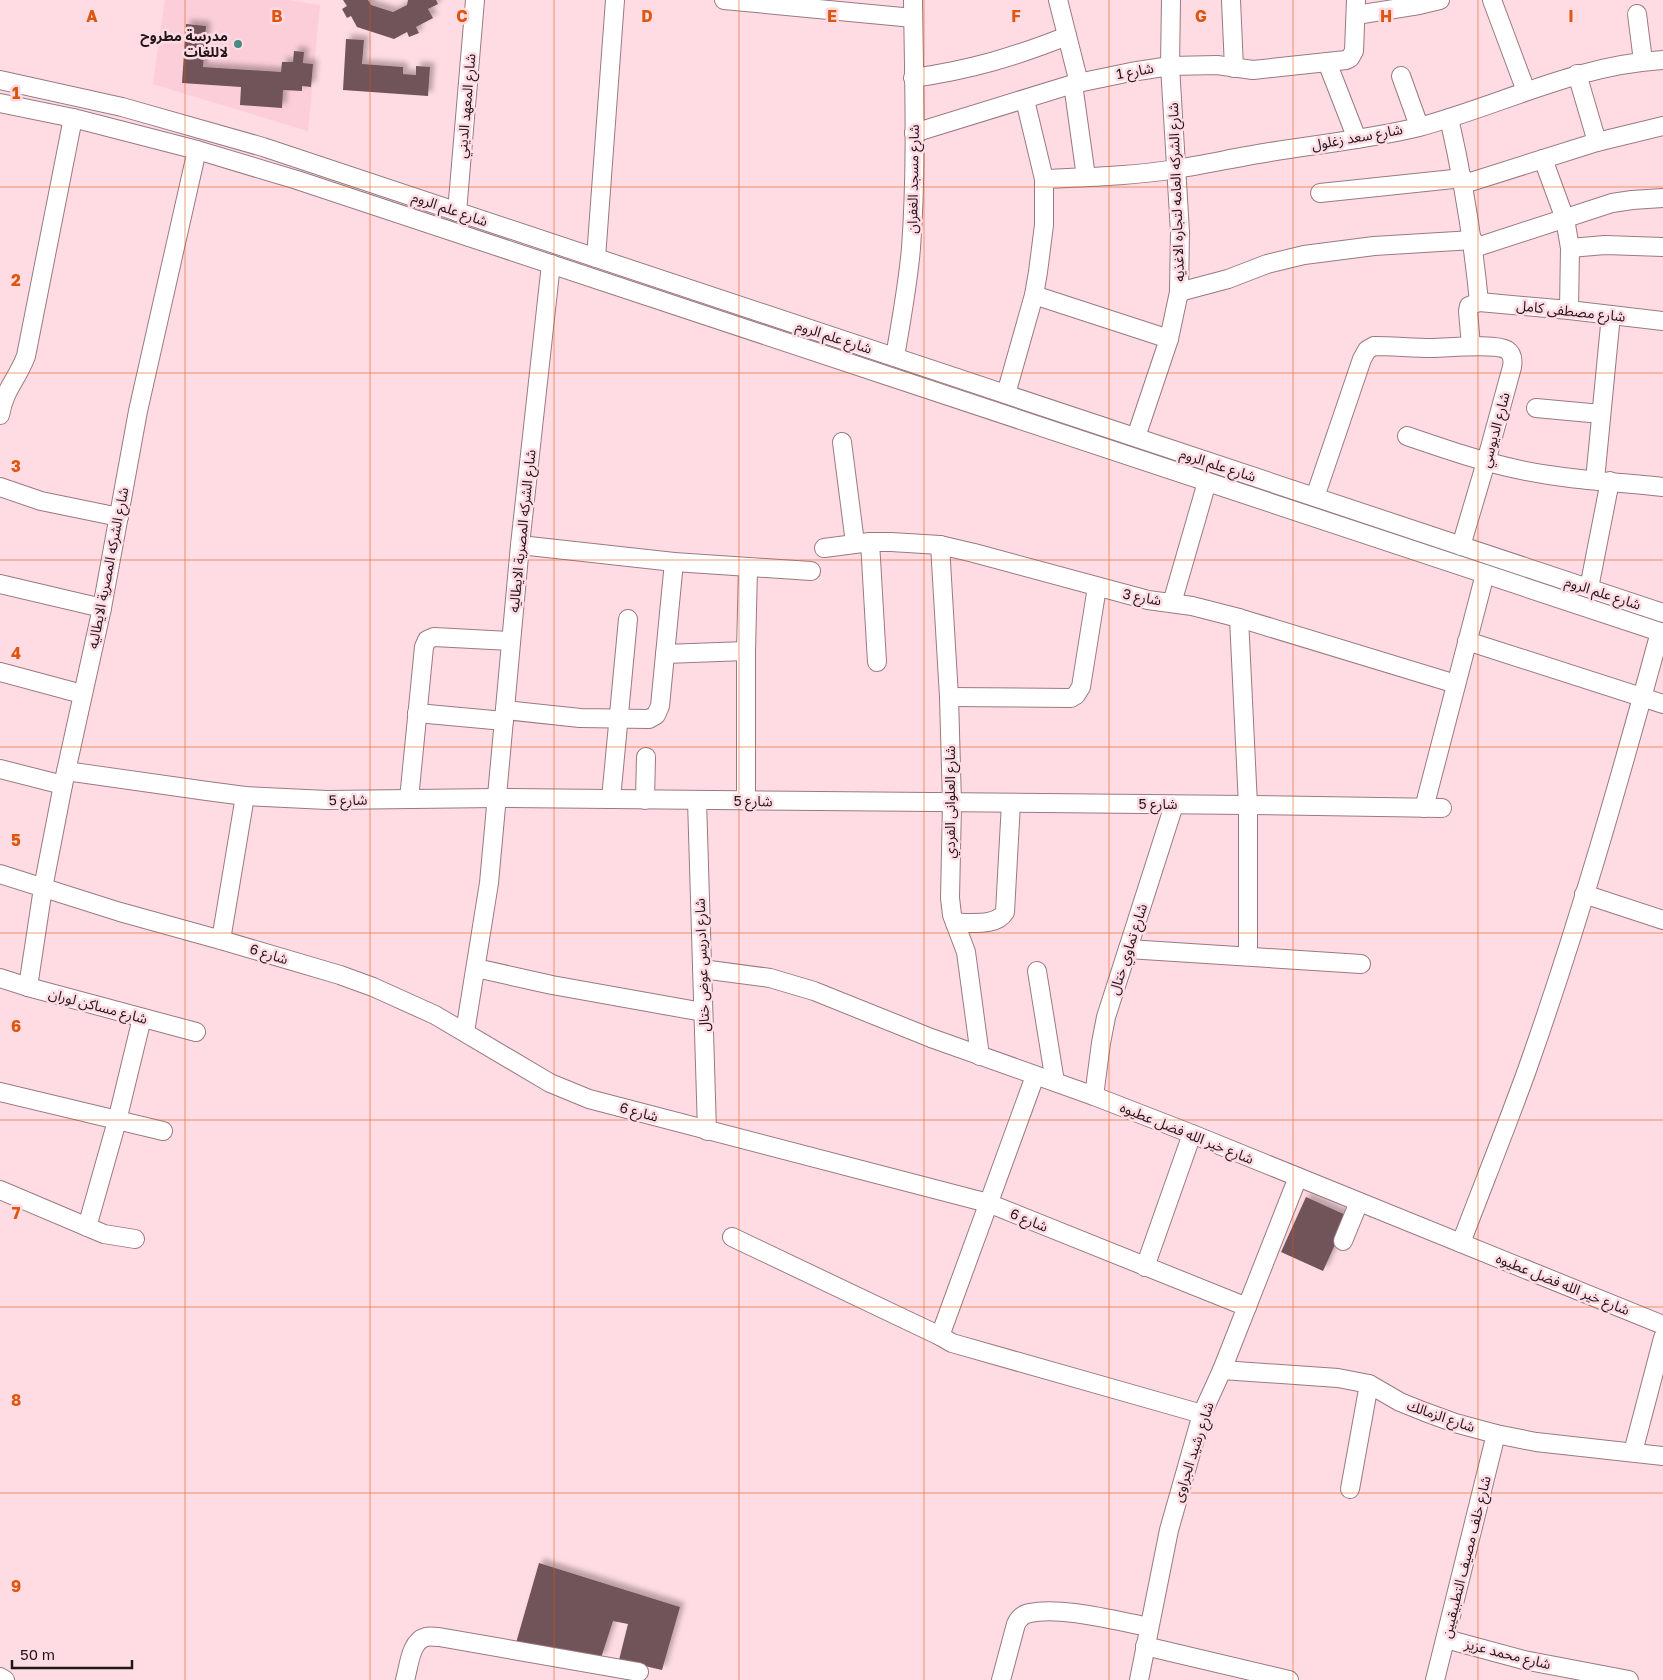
<svg xmlns="http://www.w3.org/2000/svg" width="1663" height="1680" viewBox="0 0 1663 1680" font-family="'Golos Text','Noto Sans Arabic',sans-serif">
	<style>
		.built { fill: #fbced9 }
		.building { fill: #71535a; filter: url(#shadow) }
		.lines { fill: none; stroke-linecap: round; stroke-linejoin: round }
		.minor-casing { stroke: #9a7a81; stroke-width: 20 }
		.minor { stroke: #fff; stroke-width: 18 }
		.grid { fill: none; stroke: #de560d; stroke-width: 1; stroke-opacity: 0.55 }
		.poi-dot { fill: #468c84; stroke: #ffdbe3; stroke-width: 2 }
		.labels { text-anchor: middle; stroke-width: 5; stroke-linejoin: round; paint-order: stroke }
		.poi-label { font-size: 14px; font-weight: bold; fill: #221619; stroke: #ffdbe3; text-anchor: end }
		.street-label { font-size: 14px; fill: #221619; stroke: #ffdbe3 }
		.grid-label { font-size: 16px; text-anchor: middle; font-weight: bold; fill: #de560d; stroke: #ffdbe3; stroke-width: 5; stroke-linejoin: round; paint-order: stroke }
	</style>
	<defs>
		<filter id="shadow"><feDropShadow dx="4.5" dy="-4.5" stdDeviation="2.5" flood-color="#0004"/></filter>
	</defs>
	<rect width="100%" height="100%" fill="#ffdbe3"/>
	<path class="built" d="M165,0H289L320,5L308,131L153,84Z"/>
	<g class="building">
		<path d="M343,0H368L371,5L393,12L407,5L408,0H436L438,4L428,9L433,18L416,27L419,33L409,37L407,32L394,39L357,27L351,16L347,18L342,9L347,6Z"/>
		<path d="M186,24L206,26L203,67L281,72L282,62H293L294,51L304,52L303,63L313,64L311,87L302,86V91L283,90L282,108L240,105L241,87L182,83Z"/>
		<path d="M346,39L364,40L362,64L403,67V74L416,75V66L430,67L428,96L343,90Z"/>
		<path d="M1306,1197L1348,1216L1323,1271L1281,1252Z"/>
		<path d="M539,1563L680,1607L662,1670L619,1660L628,1624L613,1621L601,1658L516,1643Z"/>
	</g>
	<g class="lines">
		<defs>
			<g id="minor">
				<path d="M724,0L913,18"/>
				<path d="M1058,0L1079,83"/>
				<path d="M1231,0L1234,68"/>
				<path d="M1492,0L1526,91"/>
				<path d="M1637,14L1643,61"/>
				<path d="M1356,15L1419,5L1440,0"/>
				<path d="M1327,62L1357,139"/>
				<path d="M1577,74L1597,142"/>
				<path d="M1401,76L1419,126"/>
				<path d="M913,78C970,70 1014,57 1067,36"/>
				<path d="M0,80L122,107L263,147L1663,613"/>
				<path d="M1073,84L1086,177"/>
				<path d="M0,103L73,118L197,150L297,180L1663,633"/>
				<path d="M1449,118C1463,179 1473,240 1479,302"/>
				<path d="M914,133L1073,84L1131,72L1170,66L1217,65L1253,70L1346,60L1350,58L1354,51L1356,0"/>
				<path d="M1543,159L1565,219L1570,248L1569,310"/>
				<path d="M1044,179C1088,177 1133,176 1176,169C1208,164 1238,157 1270,152C1319,144 1370,139 1419,127C1501,105 1576,65 1663,60"/>
				<path d="M1464,184L1597,142L1663,126"/>
				<path d="M1320,193L1463,178"/>
				<path d="M457,212L475,0"/>
				<path d="M1474,248L1612,203L1632,200L1663,198"/>
				<path d="M1570,248L1605,245L1663,247"/>
				<path d="M596,258L615,0"/>
				<path d="M1179,292L1228,279L1267,264L1304,255L1374,246L1473,240"/>
				<path d="M1034,295L1169,339"/>
				<path d="M1471,346L1468,311L1469,306L1479,302L1569,310L1663,321"/>
				<path d="M895,357C901,321 908,284 911,248C917,166 914,82 913,0"/>
				<path d="M1006,394L1034,295L1038,272L1044,225V179L1025,100"/>
				<path d="M1536,408L1601,414"/>
				<path d="M0,415C5,388 17,380 26,356L73,118"/>
				<path d="M1407,436C1445,449 1482,462 1521,470C1568,480 1616,482 1663,487"/>
				<path d="M1136,437L1169,339L1179,292L1180,232L1170,66L1171,0"/>
				<path d="M842,442L855,543"/>
				<path d="M1595,480L1611,315"/>
				<path d="M0,487L41,501L119,517"/>
				<path d="M1315,497L1362,359L1367,350L1374,346C1393,346 1413,348 1433,348C1448,348 1495,343 1507,350C1513,354 1513,361 1512,367L1486,462L1461,546"/>
				<path d="M870,542L877,662"/>
				<path d="M520,545L674,562L811,571"/>
				<path d="M940,545L949,697L952,803L950,898L952,915L966,952L980,1056"/>
				<path d="M824,548L870,542H891L940,545L974,553L1148,600L1192,606L1239,618L1456,684"/>
				<path d="M0,584L102,608"/>
				<path d="M1589,588L1610,481"/>
				<path d="M1172,603L1207,482"/>
				<path d="M1239,618L1248,805V956"/>
				<path d="M1467,641L1663,704"/>
				<path d="M665,654L746,651"/>
				<path d="M0,672L82,694"/>
				<path d="M949,697L1071,698L1076,695L1081,687L1097,587"/>
				<path d="M505,710L580,718L649,719L656,715L660,706L674,562"/>
				<path d="M417,713L504,721"/>
				<path d="M0,769L63,785"/>
				<path d="M66,771L207,791L245,796L327,800L497,798L1248,805L1442,808"/>
				<path d="M409,799L424,647L427,640L434,637L511,641"/>
				<path d="M611,799L628,619"/>
				<path d="M645,800L646,757"/>
				<path d="M697,800L707,1131"/>
				<path d="M746,801V651L748,568"/>
				<path d="M1424,808L1485,574"/>
				<path d="M0,874L120,912L221,940L340,975L373,987L435,1015L550,1083L589,1099L988,1203L1247,1307"/>
				<path d="M1584,894L1663,920"/>
				<path d="M955,923C970,922 996,927 1005,912L1011,803"/>
				<path d="M221,940L245,796"/>
				<path d="M1128,949L1361,964"/>
				<path d="M476,968L552,985L703,1012"/>
				<path d="M702,969L770,978L814,991L931,1038L1094,1096L1192,1134L1663,1325"/>
				<path d="M1037,971L1055,1082"/>
				<path d="M0,978L28,987L196,1032"/>
				<path d="M28,987L43,888L63,785L102,608L138,411L197,150"/>
				<path d="M465,1032L489,883L520,545L551,264"/>
				<path d="M1035,1076L940,1336L952,1343L1202,1414"/>
				<path d="M0,1092L163,1131"/>
				<path d="M1094,1096L1101,1043L1106,1017L1174,805"/>
				<path d="M0,1190L104,1234L135,1239"/>
				<path d="M87,1227L117,1121L142,1018"/>
				<path d="M732,1237L940,1336"/>
				<path d="M1343,1241L1359,1202"/>
				<path d="M1461,1243C1483,1185 1506,1128 1527,1070C1578,926 1620,779 1660,632"/>
				<path d="M1145,1267L1192,1134"/>
				<path d="M1222,1370L1338,1378L1369,1384L1400,1402L1425,1412L1455,1423L1496,1434L1536,1442L1663,1456"/>
				<path d="M1633,1452L1663,1338"/>
				<path d="M1350,1489L1369,1384"/>
				<path d="M1446,1639L1524,1660L1629,1680"/>
				<path d="M1145,1646L1289,1680"/>
				<path d="M0,1677L5,1680"/>
				<path d="M405,1680C409,1667 410,1641 426,1637C430,1636 435,1637 439,1637L639,1672"/>
				<path d="M1001,1680L1016,1624C1019,1618 1023,1614 1030,1613C1060,1606 1117,1621 1149,1627"/>
				<path d="M1139,1680L1169,1530L1202,1414L1222,1370L1298,1177"/>
				<path d="M1435,1680L1496,1434"/>
			</g>
		</defs>
		<use href="#minor" class="minor-casing"/>
		<use href="#minor" class="minor"/>
	</g>
	<path class="grid" d="M185,0V1680M370,0V1680M554,0V1680M739,0V1680M924,0V1680M1109,0V1680M1293,0V1680M1478,0V1680M0,187H1663M0,373H1663M0,560H1663M0,747H1663M0,933H1663M0,1120H1663M0,1307H1663M0,1493H1663"/>
	<circle class="poi-dot" cx="238" cy="44" r="5"/>
	<g class="labels">
		<g class="poi-label">
			<text x="228" y="41">مدرسة مطروح<tspan x="228" dy="16">لاللغات</tspan></text>
		</g>
		<g class="street-label">
			<text transform="translate(1135 71) rotate(-10)" y="5">شارع 1</text>
			<text transform="translate(466 106) rotate(-85)" y="5">شارع المعهد الديني</text>
			<text transform="translate(1357 137) rotate(-10)" y="5">شارع سعد زغلول</text>
			<text transform="translate(913 179) rotate(-89)" y="5">شارع مسجد الغفران</text>
			<text transform="translate(1176 192) rotate(-92)" y="5">شارع الشركه العامه لتجاره الاغذيه</text>
			<text transform="translate(450 209) rotate(19)" y="5">شارع علم الروم</text>
			<text transform="translate(1571 311) rotate(6)" y="5">شارع مصطفى كامل</text>
			<text transform="translate(834 337) rotate(18)" y="5">شارع علم الروم</text>
			<text transform="translate(1495 430) rotate(-75)" y="5">شارع الديوسي</text>
			<text transform="translate(1218 465) rotate(18)" y="5">شارع علم الروم</text>
			<text transform="translate(522 531) rotate(-84)" y="5">شارع الشركه المصرية الايطاليه</text>
			<text transform="translate(108 568) rotate(-79)" y="5">شارع الشركه المصرية الايطاليه</text>
			<text transform="translate(1603 593) rotate(18)" y="5">شارع علم الروم</text>
			<text transform="translate(1142 597) rotate(11)" y="5">شارع 3</text>
			<text transform="translate(348 800) rotate(-1)" y="5">شارع 5</text>
			<text transform="translate(753 801) rotate(1)" y="5">شارع 5</text>
			<text transform="translate(950 802) rotate(-90)" y="5">شارع العلوانى الفردي</text>
			<text x="1158" y="809">شارع 5</text>
			<text transform="translate(1128 949) rotate(-72)" y="5">شارع تماوي ختال</text>
			<text transform="translate(269 954) rotate(17)" y="5">شارع 6</text>
			<text transform="translate(702 965) rotate(-92)" y="5">شارع ادريس عوض ختال</text>
			<text transform="translate(98 1006) rotate(15)" y="5">شارع مساكن لوران</text>
			<text transform="translate(639 1112) rotate(15)" y="5">شارع 6</text>
			<text transform="translate(1187 1133) rotate(22)" y="5">شارع خير الله فضل عطيوه</text>
			<text transform="translate(1029 1220) rotate(22)" y="5">شارع 6</text>
			<text transform="translate(1563 1284) rotate(22)" y="5">شارع خير الله فضل عطيوه</text>
			<text transform="translate(1441 1416) rotate(19)" y="5">شارع الزمالك</text>
			<text transform="translate(1193 1452) rotate(-72)" y="5">شارع رشيد الجراوى</text>
			<text transform="translate(1466 1557) rotate(-76)" y="5">شارع خلف مصيف التطبيقيين</text>
			<text transform="translate(1508 1654) rotate(14)" y="5">شارع محمد عزيز</text>
		</g>
	</g>
	<g class="grid-label">
		<text x="92" y="22">A</text>
		<text x="277" y="22">B</text>
		<text x="462" y="22">C</text>
		<text x="647" y="22">D</text>
		<text x="832" y="22">E</text>
		<text x="1016" y="22">F</text>
		<text x="1201" y="22">G</text>
		<text x="1386" y="22">H</text>
		<text x="1571" y="22">I</text>
		<text x="16" y="99">1</text>
		<text x="16" y="286">2</text>
		<text x="16" y="472">3</text>
		<text x="16" y="659">4</text>
		<text x="16" y="846">5</text>
		<text x="16" y="1032">6</text>
		<text x="16" y="1219">7</text>
		<text x="16" y="1406">8</text>
		<text x="16" y="1592">9</text>
	</g>
	<path d="M12 1660v8h120v-8" fill="none" stroke="#221619" stroke-width="2.5"/>
	<text x="20" y="1660" font-size="15" fill="#221619" stroke="#ffdbe3" stroke-width="4" paint-order="stroke">50 m</text>
</svg>
